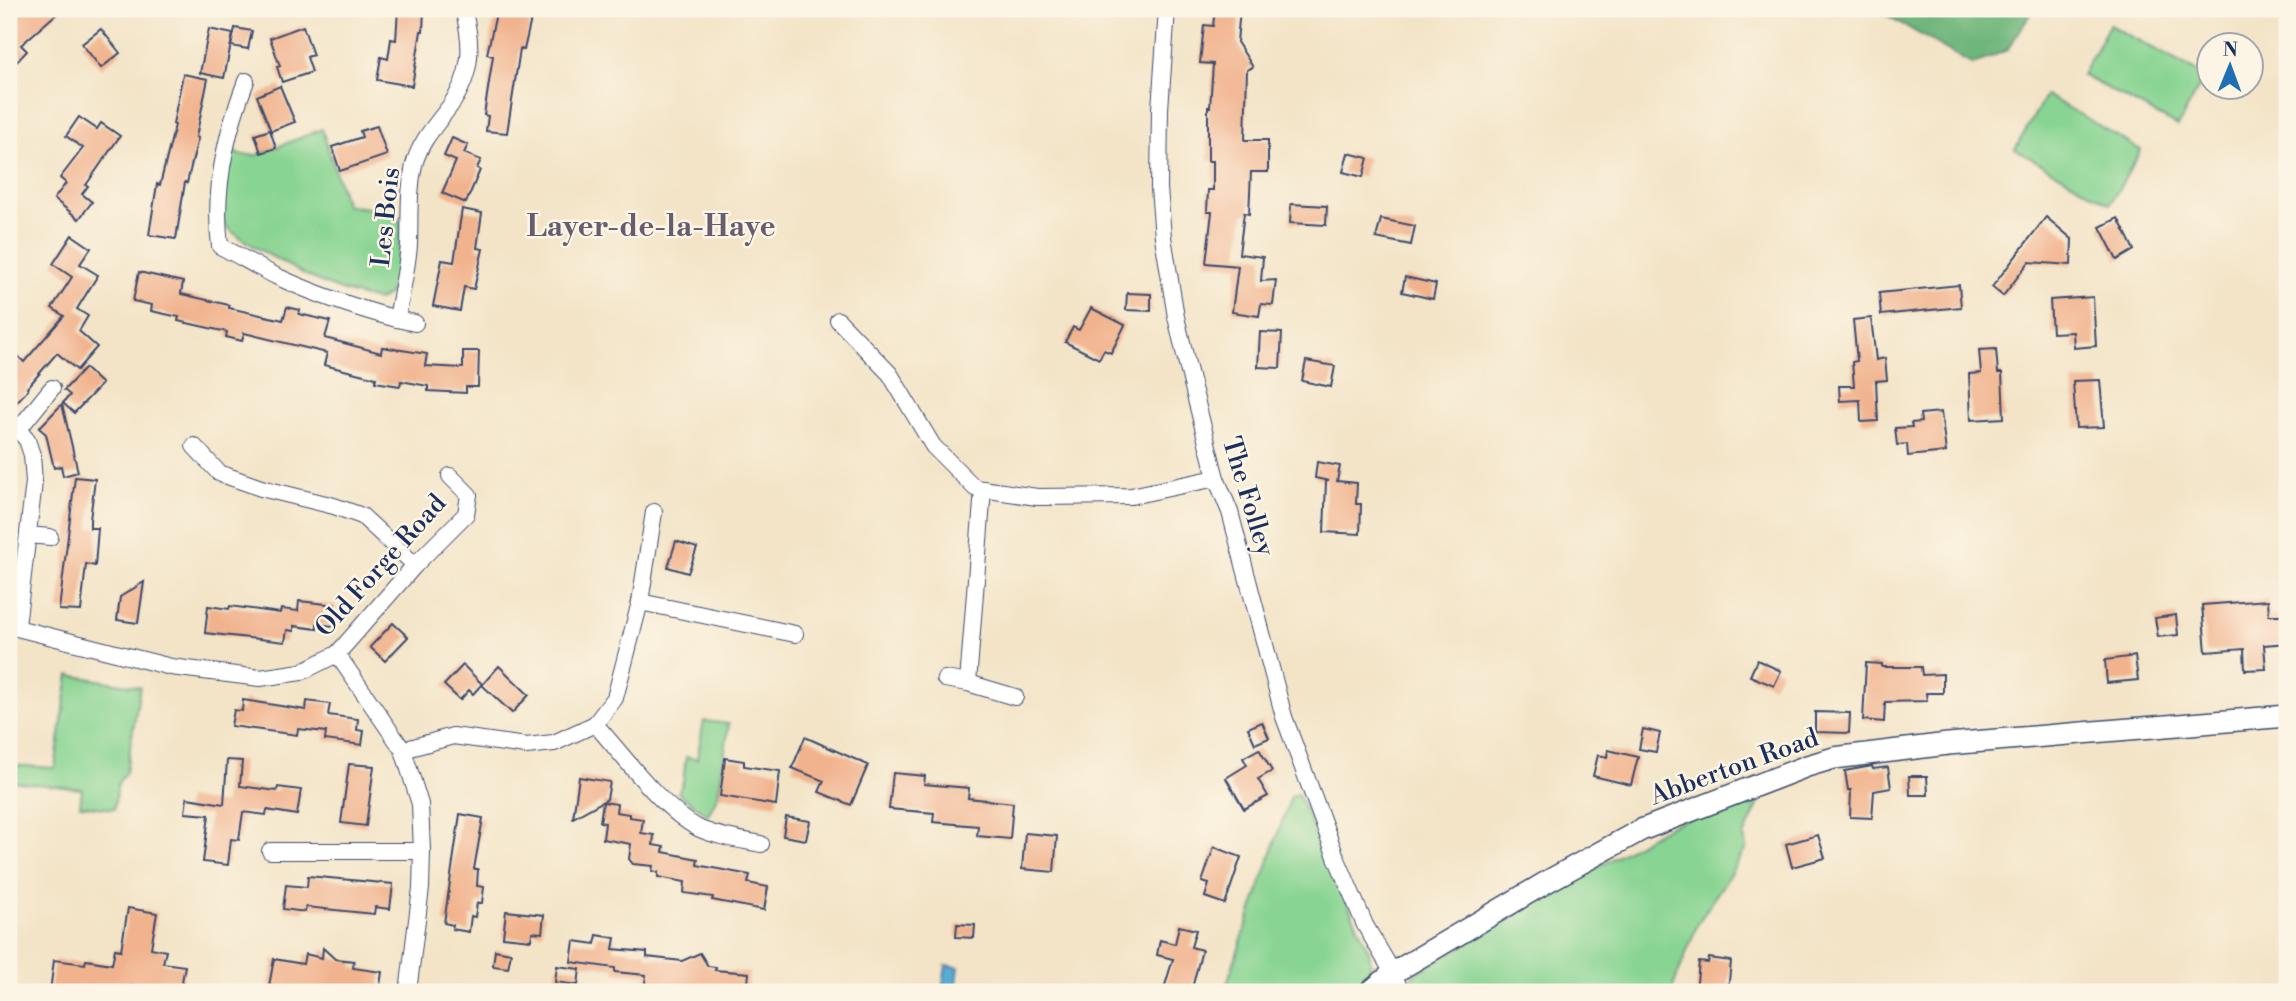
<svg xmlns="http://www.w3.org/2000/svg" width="2296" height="1001" viewBox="0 0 2296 1001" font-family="'Libre Bodoni',serif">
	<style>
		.green { fill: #88d492; stroke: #528278; stroke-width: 2 }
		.forest { fill: #6eb67c; stroke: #44726d; stroke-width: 2 }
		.water { fill: #58add4; stroke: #3a6e99; stroke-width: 2 }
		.building { fill: #f1b38e }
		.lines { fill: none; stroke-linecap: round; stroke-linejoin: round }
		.street-casing { stroke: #3b4a6e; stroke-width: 18 }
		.secondary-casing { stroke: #3b4a6e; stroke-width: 24 }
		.street { stroke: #fff; stroke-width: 16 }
		.secondary { stroke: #fff; stroke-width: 21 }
		.labels { text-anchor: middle; stroke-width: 5; stroke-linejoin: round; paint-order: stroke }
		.street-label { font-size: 26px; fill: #1b2f5e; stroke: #fcf5e5 }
		.quarter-label { font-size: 30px; font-weight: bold; fill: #665d6f; stroke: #fcf5e5 }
	</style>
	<rect width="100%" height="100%" fill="#fcf5e5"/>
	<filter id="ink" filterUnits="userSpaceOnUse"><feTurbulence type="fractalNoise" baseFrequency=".0143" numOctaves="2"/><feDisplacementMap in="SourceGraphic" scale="14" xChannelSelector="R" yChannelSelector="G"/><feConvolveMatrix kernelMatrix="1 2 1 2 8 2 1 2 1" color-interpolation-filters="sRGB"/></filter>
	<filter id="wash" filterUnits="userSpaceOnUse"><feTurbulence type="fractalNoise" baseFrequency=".00686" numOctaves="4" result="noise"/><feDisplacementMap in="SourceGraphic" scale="28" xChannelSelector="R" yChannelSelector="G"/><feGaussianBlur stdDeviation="1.57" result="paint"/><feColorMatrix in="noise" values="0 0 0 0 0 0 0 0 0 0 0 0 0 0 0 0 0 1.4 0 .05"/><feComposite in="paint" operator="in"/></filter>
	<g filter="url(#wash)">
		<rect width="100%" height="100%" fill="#f3e4c7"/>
		<g class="green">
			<path d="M2109,25L2205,76L2178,126L2082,75Z"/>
			<path d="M2046,95L2141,150L2110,204L2015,149Z"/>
			<path d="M322,129L346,205L394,212L395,219L401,220L397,283L387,296L378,300C358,296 339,290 321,282C305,275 228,235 224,223C217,200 227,171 231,147L238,155H257Z"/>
			<path d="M69,675L140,687L126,772L118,783L114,809L80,805L82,789L9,781V765L55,768Z"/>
			<path d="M704,721L729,724L718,795L708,815L678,793L683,782L686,757L697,759Z"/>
			<path d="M1766,787L1744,836L1746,849L1698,923L1671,992H1408L1407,989L1413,975L1667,827Z"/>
			<path d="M1298,794L1369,951C1373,972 1370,979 1353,992H1224L1291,796Z"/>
		</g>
		<path class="forest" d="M1876,9H2034L2007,50L1973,65Z"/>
		<path class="water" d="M946,965L959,967L956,992H942Z"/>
		<g id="blocks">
			<g class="building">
				<path d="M20,9H62L21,45L27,51L9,70V19Z"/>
				<path d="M398,9H424L423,31H421L412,86L377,80L381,57L388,59L391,39L396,40Z"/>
				<path d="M497,9H525L523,17L531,19L524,50L520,49L507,133L486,131L488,116L484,115L493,56L487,54Z"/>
				<path d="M1215,9H1240L1237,42L1253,67L1247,70L1245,140H1268V172H1251L1249,214L1244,213L1239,254L1263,257L1261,281L1276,280L1273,305L1261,304L1259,316L1232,312L1238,266L1206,263L1212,212H1207L1208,190H1213V161H1208V107H1210L1213,64L1200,63L1204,25L1213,26Z"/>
				<path d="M303,26L313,55L307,57L312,72L282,82L277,67L280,66L270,38Z"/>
				<path d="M235,28L252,31L248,49L231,46Z"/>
				<path d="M101,29L120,53L101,68L82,44Z"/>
				<path d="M209,29L233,34L224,78L200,73Z"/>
				<path d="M183,74L208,79L196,137L198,138L187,183L185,182L176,239L149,235L157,184L160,185L175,125L173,124Z"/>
				<path d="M280,86L295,122L271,131L257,96Z"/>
				<path d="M79,117L97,129L101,123L120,136L86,185L88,186L82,194L92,202L79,219L54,199L66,183L60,178L83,148L66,136Z"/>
				<path d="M377,126L387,155L340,171L332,147L362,137L360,131Z"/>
				<path d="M270,130L276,148L261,153L255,135Z"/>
				<path d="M452,138L468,145L464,153L481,160L477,168L480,170L466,203L442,193L456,161L444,156Z"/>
				<path d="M1348,153L1368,158L1363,177L1343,172Z"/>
				<path d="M1291,204L1327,206L1326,225L1290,223Z"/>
				<path d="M462,209L482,213L477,248L483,249L474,289L464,287L460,311L433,306L442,260L454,262Z"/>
				<path d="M2046,217L2072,239L2071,265L2029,262L2003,296L1992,287Z"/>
				<path d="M2118,218L2134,250L2117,260L2100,227Z"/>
				<path d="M1381,219L1415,226L1411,245L1376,238Z"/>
				<path d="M72,235L91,248L80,264L98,275L77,309L88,316L79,331L97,347L77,370L57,353L27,388L28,390L9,410V366L17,355L24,362L64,316L52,308L72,277L53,264Z"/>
				<path d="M139,272L183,282L181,294L229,305V308L283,320L287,307L300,310L299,314L330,321L325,338L381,353L382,347L427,354L425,366L463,368V351H479L478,387H466V393L428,391V386L401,381L400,386L375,382L376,378L324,365L327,353L244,333L242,341L226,337L227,332L178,321L179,317L151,311L152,305L133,301Z"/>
				<path d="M1405,277L1436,284L1433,299L1402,292Z"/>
				<path d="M1959,285L1961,307L1881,315L1879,293Z"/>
				<path d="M1127,293L1151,294V311L1126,310Z"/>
				<path d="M2093,297L2096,346L2074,348L2073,332L2052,333L2050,300Z"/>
				<path d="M1091,308L1125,325L1111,353L1104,350L1099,359L1065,342L1073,327L1079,330Z"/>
				<path d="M1871,318L1876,360L1885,358L1887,380L1876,381L1878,421L1861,422L1860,400L1840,401L1839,386H1854L1852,362L1857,361L1853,320Z"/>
				<path d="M1260,332L1282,333L1280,368L1258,367Z"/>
				<path d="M1996,349L1998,373H2002L2004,418L1971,420L1969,374L1981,373L1979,350Z"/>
				<path d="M1306,361L1335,366L1331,387L1302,381Z"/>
				<path d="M85,368L102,384L74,413L63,403L70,395L64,390Z"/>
				<path d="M2100,380L2104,427L2076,428L2073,381Z"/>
				<path d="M62,404L78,472L63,476L61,466L54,468L46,434L39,428Z"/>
				<path d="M1941,412L1946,452L1908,456L1907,444L1897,445L1895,428L1912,427L1911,423L1921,422L1920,414Z"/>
				<path d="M1317,462L1340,466L1337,481L1357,483L1356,504H1361L1360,534L1324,532L1326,481H1329L1315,478Z"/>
				<path d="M75,477L95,479L90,520V528H98L95,566L86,564L81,611L59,610Z"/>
				<path d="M676,541L697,548L688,573L668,567Z"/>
				<path d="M144,582L138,623L117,620L120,597Z"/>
				<path d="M2268,600L2269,615H2287V643L2264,645L2266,669L2245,670L2244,649L2206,652L2202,605Z"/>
				<path d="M299,601L335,605L333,626L317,624V629L294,626V631L287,630L285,642L205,633L208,606L229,609L230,606L280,613L281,609L298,611Z"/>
				<path d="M2176,615L2178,635L2158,637L2155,618Z"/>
				<path d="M393,623L408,637L385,661L370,647Z"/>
				<path d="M2135,656L2138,680L2107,683L2105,660Z"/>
				<path d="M1757,660L1781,671L1774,686L1750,676Z"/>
				<path d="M1866,663L1882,664V667H1921L1922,675L1943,674V693H1926L1927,701L1885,702L1884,722L1863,720Z"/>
				<path d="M463,665L482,684L473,694L469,690L460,700L444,685Z"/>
				<path d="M499,666L529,695L512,713L482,685Z"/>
				<path d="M243,700L306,710L307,701L330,704L328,715L358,719L357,730L364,731L362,745L325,740L326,732L298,729L297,735L231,726L234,710L242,711Z"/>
				<path d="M1815,712L1850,713L1849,733L1815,732Z"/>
				<path d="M1262,722L1269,738L1255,744L1248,728Z"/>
				<path d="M1643,729L1660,733L1656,752L1639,749Z"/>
				<path d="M805,737L868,765L851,805L819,792L824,781L792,768Z"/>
				<path d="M1259,749L1272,771L1258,779L1268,796L1244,809L1226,778L1247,765L1243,758Z"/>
				<path d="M1608,750L1638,757L1631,785L1593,776L1598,755L1607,757Z"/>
				<path d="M725,758L744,761V766L780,771L776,805L720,796Z"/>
				<path d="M227,760L242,761L240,786L277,791L278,787L301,790L297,815L267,810L266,815L243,812L239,840L231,839L228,865L203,862L209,815L185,813L187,798L224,804Z"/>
				<path d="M349,764L374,766L366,826L341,823Z"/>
				<path d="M1872,766L1873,769L1888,767L1891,788L1874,791L1872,818L1850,817L1851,790H1848L1845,771Z"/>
				<path d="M893,773L925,776L924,784L969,788L968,798L1013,803L1010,839L977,836L978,826L933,822L934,813L889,809Z"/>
				<path d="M1909,776H1927L1928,795H1910Z"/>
				<path d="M579,777L610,782L607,799L573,818Z"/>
				<path d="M603,802L617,804L616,812L629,814V817L643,819L641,833L654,835L653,845L664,847L663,852L698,859L697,865L750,875L748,883L768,887L764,910L712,900L713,897L684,893L685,882L658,877V872L652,871L653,866L633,864L629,859L631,844L603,839L605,823L600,822Z"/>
				<path d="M460,814L483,818L474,869H478L477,886L484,887L482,903H477L475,917L471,916L469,932L452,929L453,925L444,923Z"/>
				<path d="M786,817L810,821L806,840L783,836Z"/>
				<path d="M1025,833L1057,836L1054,872L1022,869Z"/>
				<path d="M1818,835L1825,858L1792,867L1786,844Z"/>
				<path d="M1214,847L1241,857L1225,904L1205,897L1209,884L1202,882Z"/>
				<path d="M308,876L393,884L390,909L375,907L374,914L306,907L305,912L283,909L286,885L307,887Z"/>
				<path d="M128,908L157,913L151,948L166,951L163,963L185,966L180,992L131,986L130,992H50L54,960L85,964L86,960L112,964L115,949L121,950Z"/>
				<path d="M506,911L544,915L542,933L532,932L531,940L503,937Z"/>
				<path d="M957,924L975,925L974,938L956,937Z"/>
				<path d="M1179,926L1196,930L1191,947L1202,950L1191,992H1163L1173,959L1157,955L1160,940L1175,944Z"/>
				<path d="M597,935L615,938L613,949L647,952V957L682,961L700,953L708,966L716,967L715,970L749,973L747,992H644L646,975L615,972V968L571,962L574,941L595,944Z"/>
				<path d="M323,948L335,959L354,961L353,968L382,972L379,992H305L269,986L274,959L303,964L305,954L322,958Z"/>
				<path d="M495,950L511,953L508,968L493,966Z"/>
				<path d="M1709,958L1731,961L1728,992H1696L1699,962L1708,963Z"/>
				<path d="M557,966L580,969L578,985L555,982Z"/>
			</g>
		</g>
	</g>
	<g filter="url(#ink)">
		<use href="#blocks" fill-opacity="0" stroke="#3b4a6e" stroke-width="2"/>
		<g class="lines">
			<defs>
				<g id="street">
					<path d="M1167,9L1160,109L1159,188L1163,237L1176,317L1188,368L1216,478L1230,512L1284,717L1336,857L1365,925L1393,973L1401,992"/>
					<path d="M246,81C226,133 213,190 220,246C240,256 259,268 278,277C317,295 356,308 397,319"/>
					<path d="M838,320L890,374L933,446L975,488L1037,497L1131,496L1216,478"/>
					<path d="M415,323L397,319C401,295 407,269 409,245C410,217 408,192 414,165C420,141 436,125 450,106C473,74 473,44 463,9"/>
					<path d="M9,427L18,430L27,440L32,455L34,482L17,626"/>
					<path d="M18,430L52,388"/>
					<path d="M194,446L219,473L261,488L334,506L362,516L415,565"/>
					<path d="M28,535L50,537"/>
					<path d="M640,602L795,634"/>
					<path d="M9,626L171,667L260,678L301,672L337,654L415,565L466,514L469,495L450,476"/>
					<path d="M337,654L403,750L420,804L422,851L421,888L408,992"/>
					<path d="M945,679L968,683L1015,697"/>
					<path d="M968,683L983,489"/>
					<path d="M595,724C623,755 661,808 698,828C717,837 741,840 761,844"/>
					<path d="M403,750L453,736L526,746L554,743L595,724L615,698L640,602L654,512"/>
					<path d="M270,851H422"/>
				</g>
				<path id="secondary" d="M1370,992L1393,973L1550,880L1641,830L1807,766L1834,758L1948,744L2287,716"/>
			</defs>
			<use href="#street" class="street-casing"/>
			<use href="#secondary" class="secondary-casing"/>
			<use href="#street" class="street"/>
			<use href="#secondary" class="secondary"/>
		</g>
	</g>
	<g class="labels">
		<g class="street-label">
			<text transform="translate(385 217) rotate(-84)" y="9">Les Bois</text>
			<text transform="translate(1249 496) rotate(73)" y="9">The Folley</text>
			<text transform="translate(380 565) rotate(-48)" y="9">Old Forge Road</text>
			<text transform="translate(1734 766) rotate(-20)" y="9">Abberton Road</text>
		</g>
		<g class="quarter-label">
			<text x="651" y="236">Layer-de-la-Haye</text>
		</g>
	</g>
	<rect width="2296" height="1001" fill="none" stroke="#fcf5e5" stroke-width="35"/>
	<g transform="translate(2230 66) rotate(1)"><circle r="33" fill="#fcf5e5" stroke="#a2a6af" stroke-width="2"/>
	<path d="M0-5L12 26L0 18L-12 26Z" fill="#1f6fb2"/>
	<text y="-10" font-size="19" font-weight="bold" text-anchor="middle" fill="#1b2f5e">N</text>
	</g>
</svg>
